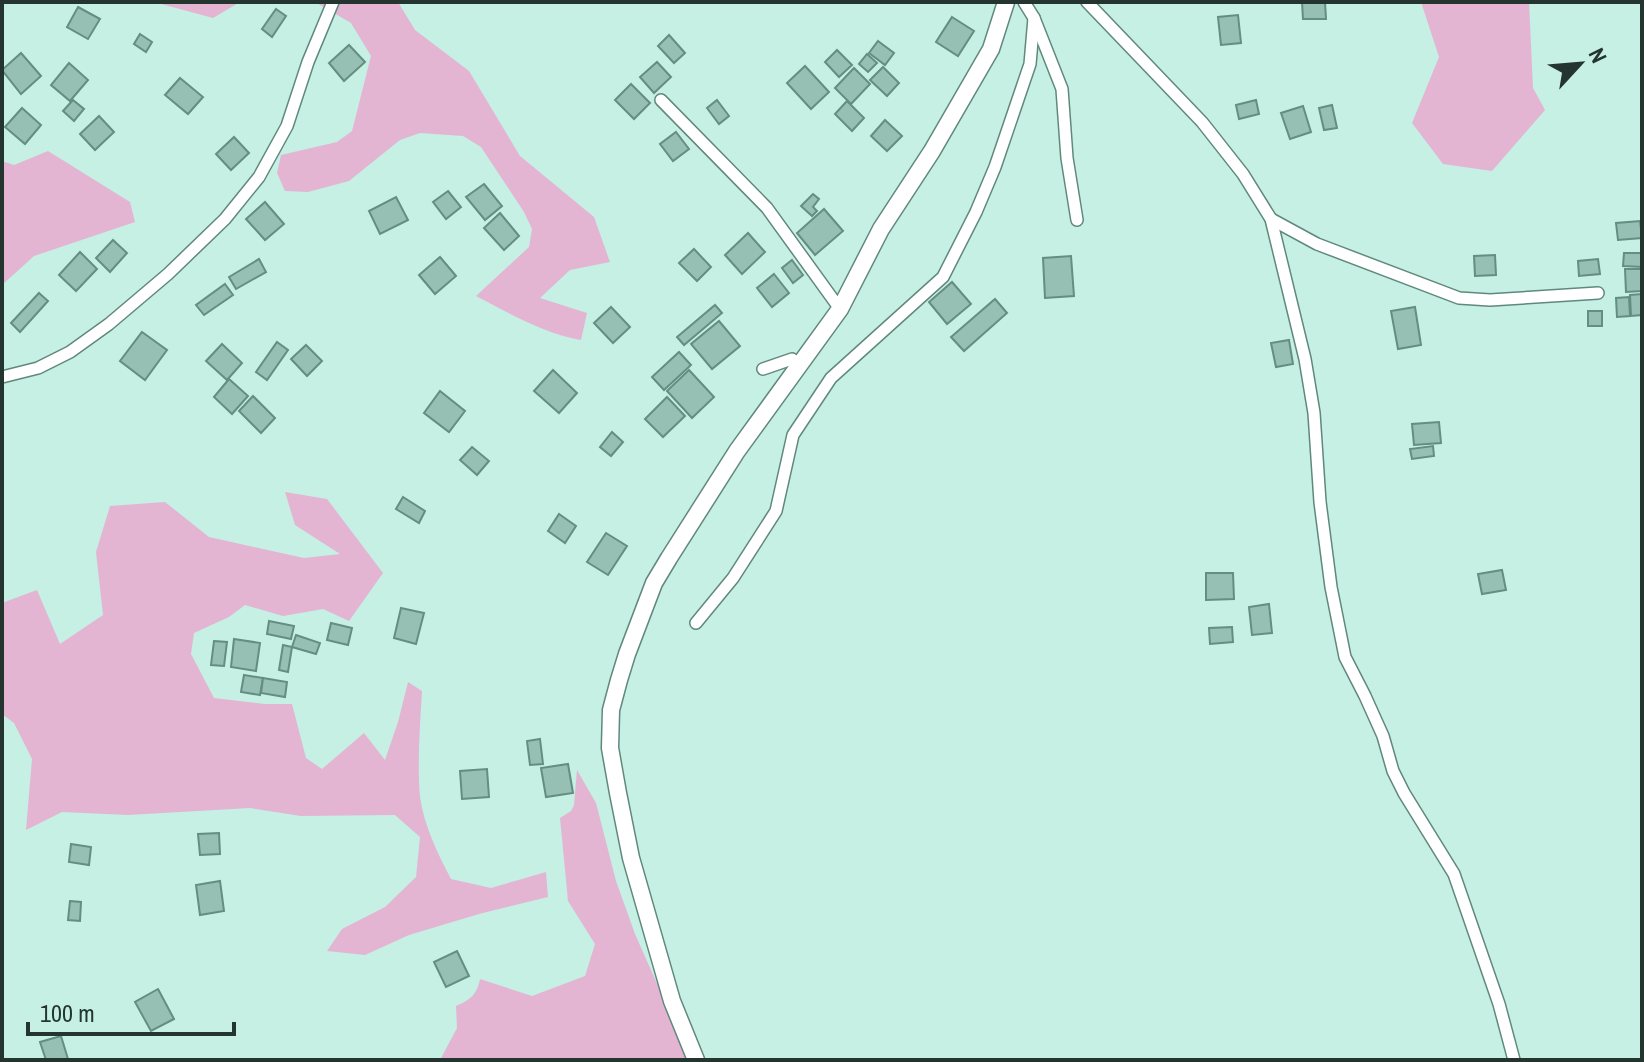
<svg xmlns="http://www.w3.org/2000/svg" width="1644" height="1062" viewBox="0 0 1644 1062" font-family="'Archivo Narrow',sans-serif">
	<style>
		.green { fill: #e3b5d3 }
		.building { fill: #97c0b4; stroke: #658d81; stroke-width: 2 }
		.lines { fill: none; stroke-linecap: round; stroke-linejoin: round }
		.street-casing { stroke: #61887d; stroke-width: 14 }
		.secondary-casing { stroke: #61887d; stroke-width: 19 }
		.street { stroke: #fff; stroke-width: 11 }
		.secondary { stroke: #fff; stroke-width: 16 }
	</style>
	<rect width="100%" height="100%" fill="#c5f0e3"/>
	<g class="green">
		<path d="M154,2H240L213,18Z"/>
		<path d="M315,2H398L415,30L469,71L520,156L594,217L610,262L570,270L540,298L587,313L581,340C542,333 511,314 476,296L529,247L532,229L524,212L481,147L463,136L420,133L400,140L349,181L308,192L285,191L277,173L281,155L337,142L352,131L371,56L351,23Z"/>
		<path d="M1421,2H1529L1533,88L1545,110L1492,171L1443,164L1412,123L1439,57Z"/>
		<path d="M48,151L130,202L135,222L34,256L2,285V161L14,165Z"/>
		<path d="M285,492L327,499L383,573L349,621L323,609L283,616L245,605L229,617L194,633L191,654L214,698L265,704H292L306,758L322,769L364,733L385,760L398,722L408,682L422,691C420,726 417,763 420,797C424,826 438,854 451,879L491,888L546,872L548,897L479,914L409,935L365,955L327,951L342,929L385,907L416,877L420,837L395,815L301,816L250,808L128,815L62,812L26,830L32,759L14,723L2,714V603L37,590L60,644L103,615L96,552L110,506L165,502L209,537L304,558L340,554L295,525Z"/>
		<path d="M577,770L596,803L616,881L635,934L686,1049L687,1060H440L457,1028L456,1006C471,1000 477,994 480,979L532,996L585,976L595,944L568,901L560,818L571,811L574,805Z"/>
	</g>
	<g class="building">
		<path d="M1302,2H1325L1326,19H1303Z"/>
		<path d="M78,7L100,19L88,39L67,27Z"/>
		<path d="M276,9L286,16L272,37L262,29Z"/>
		<path d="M1238,15L1241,43L1221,45L1218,17Z"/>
		<path d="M952,17L974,31L958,56L936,42Z"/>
		<path d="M140,34L152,42L146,52L134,44Z"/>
		<path d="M669,35L685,53L674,63L658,46Z"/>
		<path d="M878,41L894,53L885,65L869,53Z"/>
		<path d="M349,45L365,62L344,81L329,63Z"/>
		<path d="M837,50L852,65L839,77L825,62Z"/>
		<path d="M21,53L41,76L21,94L2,70Z"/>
		<path d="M867,54L877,63L868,72L859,64Z"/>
		<path d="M657,62L671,77L654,93L640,77Z"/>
		<path d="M69,63L88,80L70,101L51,85Z"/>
		<path d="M805,66L829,92L811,109L787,83Z"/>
		<path d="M883,67L899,83L887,96L870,80Z"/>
		<path d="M854,68L870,84L851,104L835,88Z"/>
		<path d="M180,78L203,97L188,114L165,95Z"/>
		<path d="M631,84L650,103L634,119L615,100Z"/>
		<path d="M73,100L84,109L74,121L63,111Z"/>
		<path d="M717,100L729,116L719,124L707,108Z"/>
		<path d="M1256,100L1259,114L1239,119L1236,105Z"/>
		<path d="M847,101L864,118L852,131L835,114Z"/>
		<path d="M1332,105L1337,128L1324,130L1319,108Z"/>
		<path d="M1303,106L1311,132L1290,139L1281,113Z"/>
		<path d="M22,108L41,125L25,144L5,127Z"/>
		<path d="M99,116L114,132L95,150L80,134Z"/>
		<path d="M885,120L902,136L887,151L871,136Z"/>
		<path d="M676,132L689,149L673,161L660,144Z"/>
		<path d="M234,137L249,153L231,170L216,154Z"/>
		<path d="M484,184L502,206L485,220L466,197Z"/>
		<path d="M448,191L461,207L446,219L433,202Z"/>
		<path d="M813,194L819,199L813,207L817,211L812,216L801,206Z"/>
		<path d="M396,197L408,220L380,234L369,211Z"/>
		<path d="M265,202L284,224L265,240L246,219Z"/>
		<path d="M824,209L843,231L815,255L797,233Z"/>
		<path d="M500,213L519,236L504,250L484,228Z"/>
		<path d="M1640,221L1642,238L1618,240L1616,223Z"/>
		<path d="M748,233L765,252L742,274L725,255Z"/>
		<path d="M113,240L127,253L110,272L96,258Z"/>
		<path d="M694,249L711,267L697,281L679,263Z"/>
		<path d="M80,252L97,269L76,291L59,275Z"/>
		<path d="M1624,253H1642V267L1623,266Z"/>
		<path d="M1495,255L1496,275L1475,276L1474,256Z"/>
		<path d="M1071,256L1074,296L1045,298L1043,258Z"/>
		<path d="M440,257L456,276L435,294L419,275Z"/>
		<path d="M259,259L266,272L236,289L229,277Z"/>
		<path d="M1598,259L1600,274L1579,276L1578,261Z"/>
		<path d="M792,260L803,275L793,283L782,268Z"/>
		<path d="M1625,269H1642V291L1626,292Z"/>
		<path d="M774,274L789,293L772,307L757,288Z"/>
		<path d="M952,282L971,304L947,324L929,302Z"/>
		<path d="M225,284L233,295L204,315L196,305Z"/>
		<path d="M39,293L48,301L20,332L11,323Z"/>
		<path d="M1642,294V315L1631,316L1630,295Z"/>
		<path d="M1629,297L1630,316L1617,317L1616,298Z"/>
		<path d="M995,299L1007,313L964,351L951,337Z"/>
		<path d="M715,305L722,313L684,345L677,337Z"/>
		<path d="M611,307L630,327L613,343L594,323Z"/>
		<path d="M1415,307L1421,345L1398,349L1391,311Z"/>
		<rect x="1588" y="311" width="14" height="15"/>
		<path d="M719,321L740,346L712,369L691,344Z"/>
		<path d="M142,332L167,350L145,380L120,361Z"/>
		<path d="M1289,340L1293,364L1276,367L1271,343Z"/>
		<path d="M277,342L288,350L267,380L256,372Z"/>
		<path d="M222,344L242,363L227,380L206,361Z"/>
		<path d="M306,345L322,361L307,376L291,359Z"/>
		<path d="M679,352L691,365L664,390L652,377Z"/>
		<path d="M553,370L577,393L559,413L534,391Z"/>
		<path d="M689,370L714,397L692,418L667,391Z"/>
		<path d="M229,379L248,396L232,414L214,397Z"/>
		<path d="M440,391L465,411L449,432L424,413Z"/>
		<path d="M253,396L275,418L261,433L239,411Z"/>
		<path d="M667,397L685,416L663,437L645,419Z"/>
		<path d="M1439,422L1441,443L1414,445L1412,424Z"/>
		<path d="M612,432L623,442L611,456L600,447Z"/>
		<path d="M1433,446L1434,456L1412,459L1410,449Z"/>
		<path d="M472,447L489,461L477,475L460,460Z"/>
		<path d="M403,497L425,511L419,523L396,509Z"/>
		<path d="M559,514L576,526L565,543L548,531Z"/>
		<path d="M606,533L627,546L608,575L587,562Z"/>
		<path d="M1502,570L1506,590L1482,594L1478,574Z"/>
		<path d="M1206,573H1233L1234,599L1206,600Z"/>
		<path d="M1269,604L1272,633L1252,635L1249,607Z"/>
		<path d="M401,608L424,613L416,644L394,638Z"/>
		<path d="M269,621L294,626L291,639L267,634Z"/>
		<path d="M331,623L352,628L348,645L327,640Z"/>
		<path d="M1232,627L1233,642L1210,644L1209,628Z"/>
		<path d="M296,635L320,643L316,654L292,647Z"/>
		<path d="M234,639L260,643L256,671L231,667Z"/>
		<path d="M214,641L227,642L224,666L211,665Z"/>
		<path d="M283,645L292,647L288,672L279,670Z"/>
		<path d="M244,675L263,678L260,695L241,692Z"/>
		<path d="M263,678L287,682L285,697L261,693Z"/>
		<path d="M540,739L543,764L530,765L527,741Z"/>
		<path d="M568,764L573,793L546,797L541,768Z"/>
		<path d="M487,769L489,797L462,799L460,771Z"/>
		<path d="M219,833L220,854L200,855L198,834Z"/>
		<path d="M71,844L91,847L89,865L69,862Z"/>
		<path d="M220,881L224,911L200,915L196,885Z"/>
		<path d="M70,901L81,902L80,921L68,920Z"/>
		<path d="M457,951L469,976L446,987L434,962Z"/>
		<path d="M158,989L174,1019L151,1031L135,1002Z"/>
		<path d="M61,1036L68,1059L46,1060L40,1042Z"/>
	</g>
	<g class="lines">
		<defs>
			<g id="street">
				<path d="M1024,2L1034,18L1062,89L1067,158L1077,220"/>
				<path d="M1087,2L1202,122L1243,174L1271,219L1305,359L1314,413L1320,502L1331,587L1345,657L1365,696L1383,736L1393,771L1404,793L1454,874L1499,1004L1514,1060"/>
				<path d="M661,100L767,208L840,309"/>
				<path d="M1271,219L1317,244L1459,298L1490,300L1598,293"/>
				<path d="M763,369L792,359L800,365"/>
				<path d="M2,377L38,368L70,352L109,324L168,274L225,219L259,177L287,126L308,62L333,2"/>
				<path d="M696,623L733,578L776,511L793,435L831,378L943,277L976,212L995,167L1030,64L1034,18"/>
			</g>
			<path id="secondary" d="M696,1060L672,1001L631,858L618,793L610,748L611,710L619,680L627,654L654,583L669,558L737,451L840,309L881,229L932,151L991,49L1006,2"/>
		</defs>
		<use href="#street" class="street-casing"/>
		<use href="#secondary" class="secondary-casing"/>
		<use href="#street" class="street"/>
		<use href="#secondary" class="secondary"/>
	</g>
	<rect width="1644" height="1062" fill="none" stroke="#243530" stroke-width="8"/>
	<g transform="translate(1580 64) rotate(64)" stroke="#c5f0e3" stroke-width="6" paint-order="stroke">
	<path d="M0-6L14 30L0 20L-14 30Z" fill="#243530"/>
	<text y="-12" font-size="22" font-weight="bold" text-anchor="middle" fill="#243530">N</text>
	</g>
	<path d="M28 1022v12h206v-12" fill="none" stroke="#243530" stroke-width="4"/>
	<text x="40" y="1022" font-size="24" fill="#243530" stroke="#c5f0e3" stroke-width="6" paint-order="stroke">100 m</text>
</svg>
